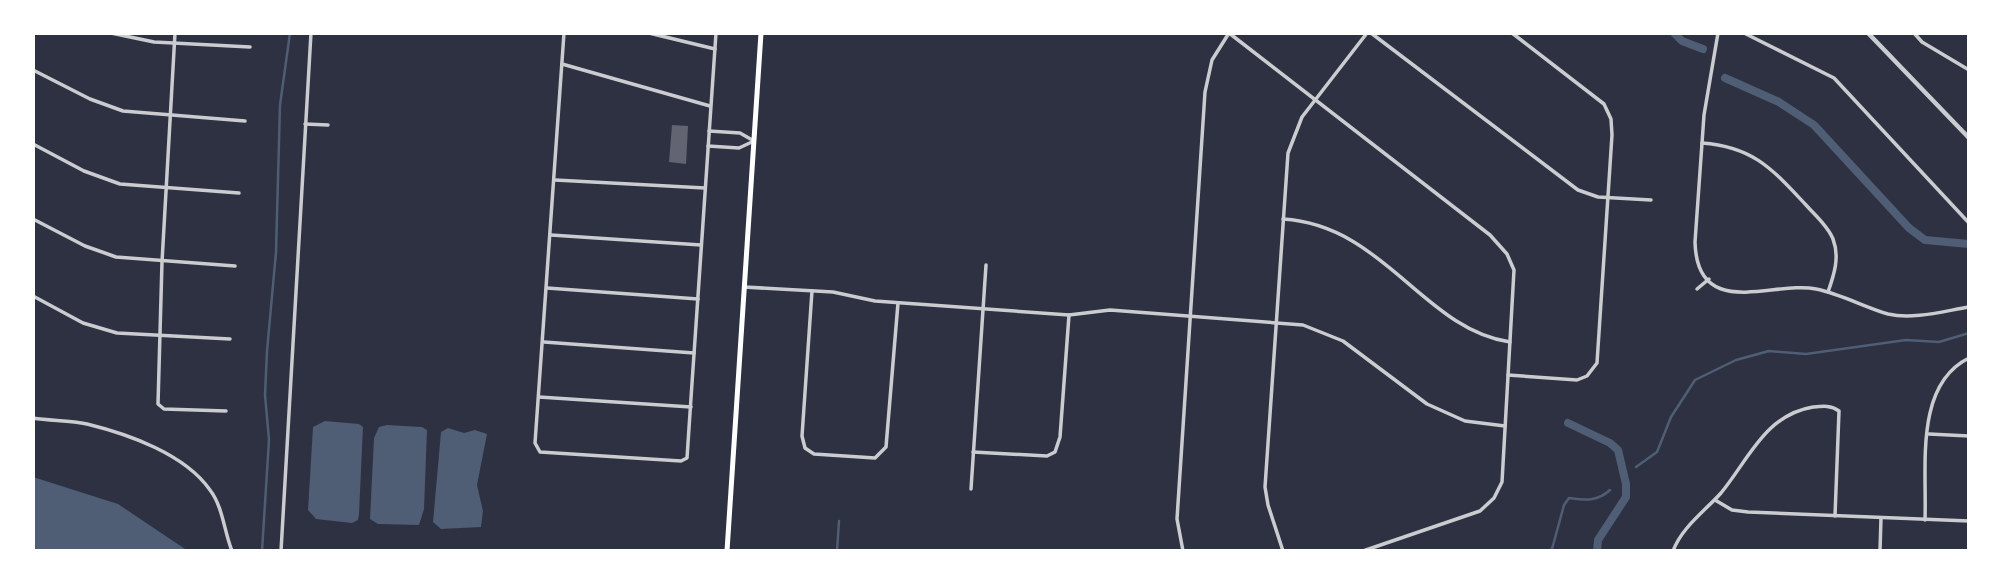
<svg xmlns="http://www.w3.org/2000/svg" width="2002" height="584" viewBox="0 0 2002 584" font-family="Overpass,sans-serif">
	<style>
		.water { fill: #4f5d75 }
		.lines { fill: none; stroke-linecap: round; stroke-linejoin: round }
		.stream { stroke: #4f5d75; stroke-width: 2.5 }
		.canal { stroke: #4f5d75; stroke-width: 8 }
		.building { fill: #626471 }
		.minor { stroke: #caccd0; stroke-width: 3.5 }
		.tertiary { stroke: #caccd0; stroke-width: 4.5 }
		.secondary { stroke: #fff; stroke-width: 5 }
	</style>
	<rect width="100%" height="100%" fill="#2d3142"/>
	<g class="water">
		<path d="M325,421L359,424L363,427L359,514L358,520L352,523L316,519L308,510L313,427Z"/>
		<path d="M387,425L422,427L427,430L424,509L419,525L378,524L370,519L374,438L379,427Z"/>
		<path d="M448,428L464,433L475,430L487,434L477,485L483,511L481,527L441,529L433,522L441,432Z"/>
		<path d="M33,477L118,504L188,551H33Z"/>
	</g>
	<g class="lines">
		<g class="stream">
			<path d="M1636,467L1657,452L1671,417L1695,380L1736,360L1769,351L1806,354L1906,340L1939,342L1969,333"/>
			<path d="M262,551L269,440L265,395L267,351L276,252L280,105L290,33"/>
			<path d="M837,551L839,521"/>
			<path d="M1548,551L1552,549L1564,505L1569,498C1585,500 1597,502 1610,490"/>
		</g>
		<g class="canal">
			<path d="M1674,33L1682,41L1703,49"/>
			<path d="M1725,78L1779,102L1814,125L1909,228L1925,240L1969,244"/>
			<path d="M1568,423L1610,443L1618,450L1626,484V497L1598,540L1597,551"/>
		</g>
	</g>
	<path class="building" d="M672,125L688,126L686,164L669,162Z"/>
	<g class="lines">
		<g class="minor">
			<path d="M111,33L154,42L250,47"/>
			<path d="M175,33L162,262L158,404L164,409L226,411"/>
			<path d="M564,33L535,443L540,452L681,461L687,458L691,398L716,33"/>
			<path d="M649,33L715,49"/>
			<path d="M1371,33L1578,190L1598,197L1651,200"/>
			<path d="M1718,33L1704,115L1695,242C1697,322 1775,280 1816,289C1841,294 1864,307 1888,314C1913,320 1944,311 1969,307"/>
			<path d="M1744,33L1834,78L1969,223"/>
			<path d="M1914,33L1922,42L1969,70"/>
			<path d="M562,64L710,106"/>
			<path d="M33,70L90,99L123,111L245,121"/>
			<path d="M305,124L328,125"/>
			<path d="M709,131L740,133L754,141"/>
			<path d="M1702,143C1754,147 1772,169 1806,205C1815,215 1828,226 1833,239C1840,257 1834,275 1828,292"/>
			<path d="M33,144L84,171L120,184L239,193"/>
			<path d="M708,146L739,148L754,141"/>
			<path d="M555,180L705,188"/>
			<path d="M33,219L85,246L116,257L235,266"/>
			<path d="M1283,219C1384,225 1423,329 1510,342"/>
			<path d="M551,235L701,245"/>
			<path d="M744,287L833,292L875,301L1069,315L1110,310L1303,325L1343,341L1427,404L1465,421L1505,426"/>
			<path d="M547,288L698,299"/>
			<path d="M1697,289L1709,279"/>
			<path d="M812,291L802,436L805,448L814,454L875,458L886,447L898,303"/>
			<path d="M33,296L83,323L117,333L230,339"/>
			<path d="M544,342L694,353"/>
			<path d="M1508,375L1577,380L1587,376L1597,363L1612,135L1611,119L1604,104L1512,33"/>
			<path d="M539,397L691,407"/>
			<path d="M33,418C51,421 69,420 87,424C128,434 185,454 210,490C223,507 224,531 232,551"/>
			<path d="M1929,434L1969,436"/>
			<path d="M973,452L1047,456L1055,452L1060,437L1069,315"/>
			<path d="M971,489L986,265"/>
			<path d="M1715,500L1732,510L1748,512L1969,521"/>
			<path d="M1925,520C1927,467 1914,385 1969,358"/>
			<path d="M281,551L311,33"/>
			<path d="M1183,551L1177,519L1205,92L1212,60L1229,33L1490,235L1507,254L1514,270L1502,482L1494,498L1480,511L1363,551"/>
			<path d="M1283,551L1268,505L1265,487L1288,153L1302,117L1367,33"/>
			<path d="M1673,551C1682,527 1705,511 1721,493C1749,459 1765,415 1813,407C1823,406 1831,405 1839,411L1835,516"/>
			<path d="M1880,551L1881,518"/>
		</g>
		<path class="tertiary" d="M1868,33L1969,138"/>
		<path class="secondary" d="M727,551L761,33"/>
	</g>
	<rect width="2002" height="584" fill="none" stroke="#ffffff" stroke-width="70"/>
</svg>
